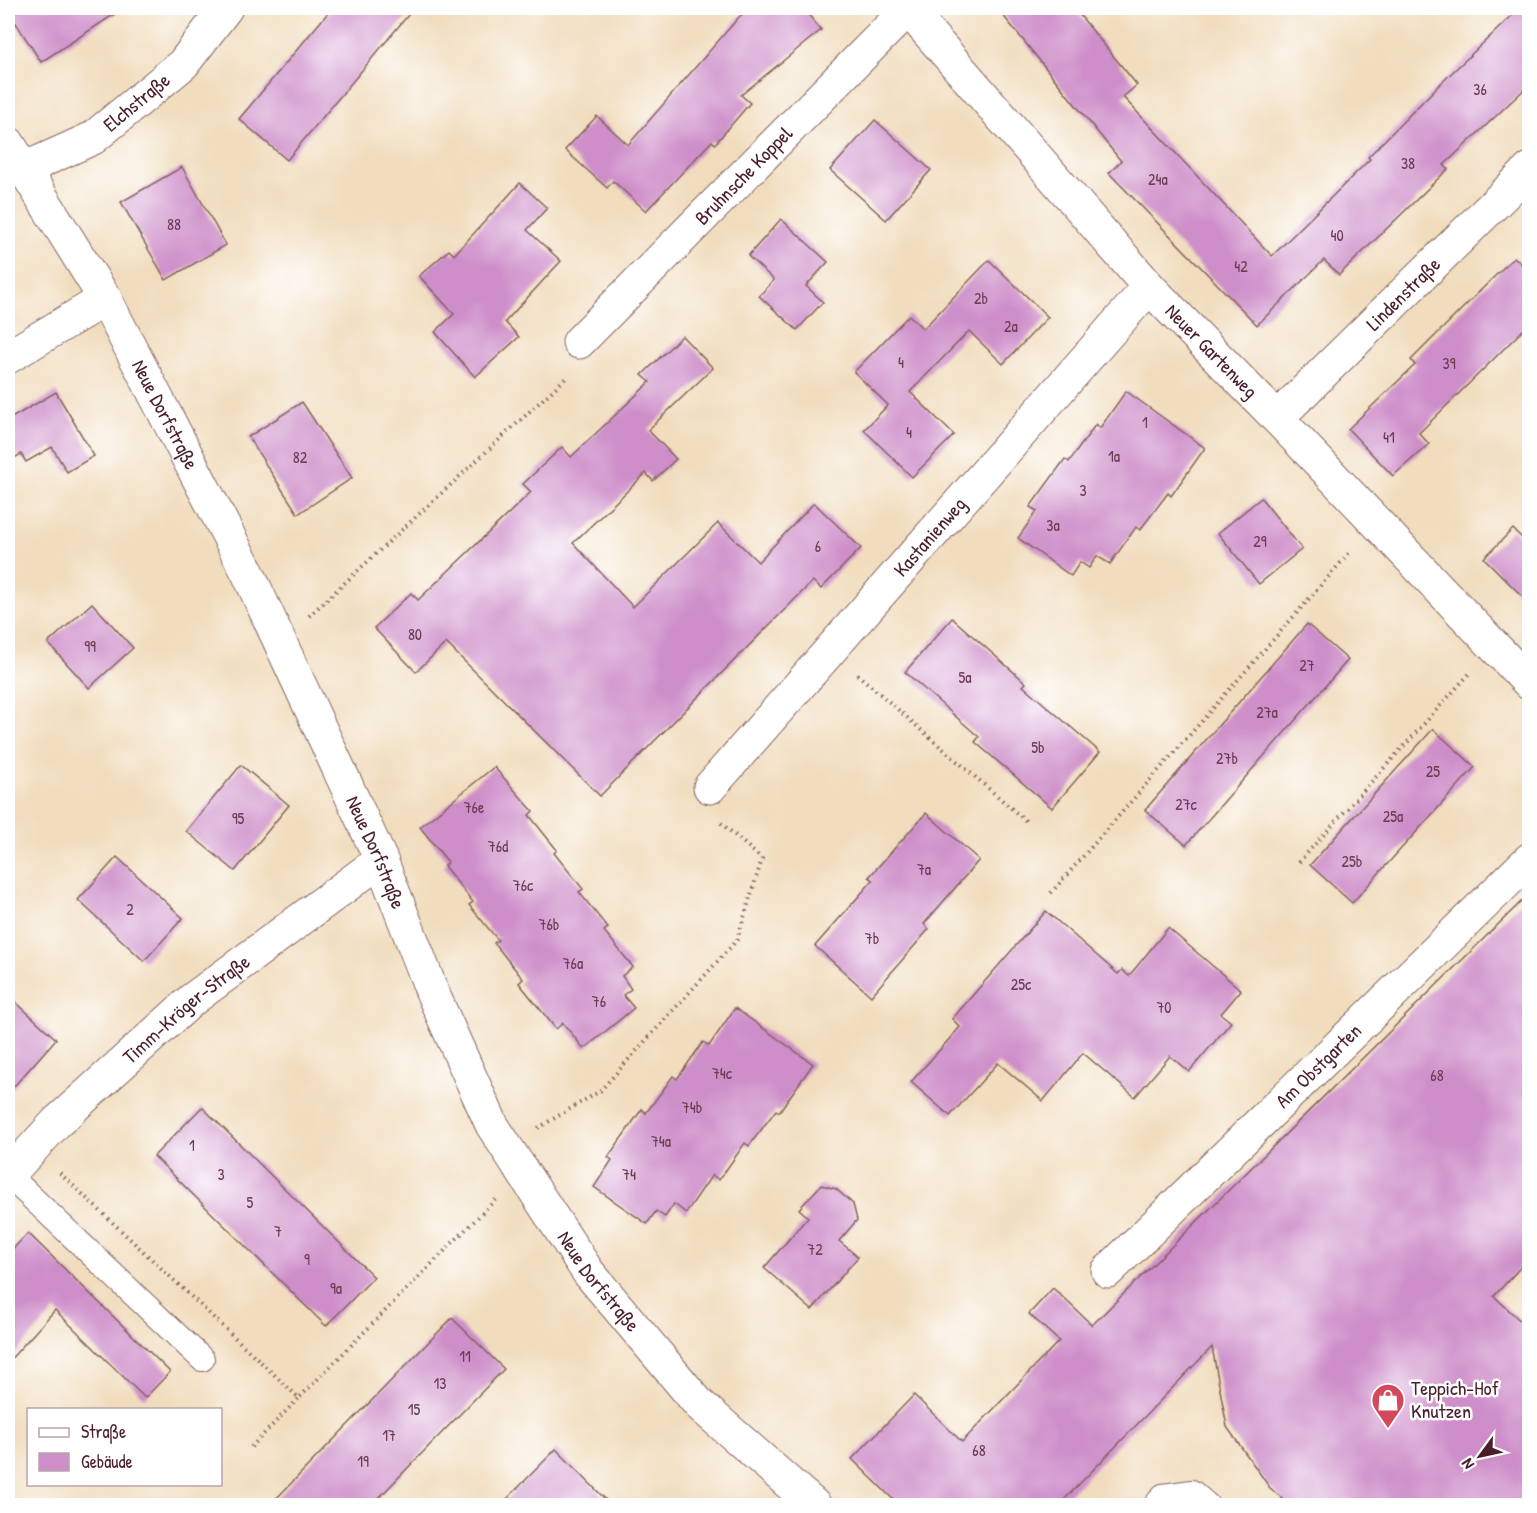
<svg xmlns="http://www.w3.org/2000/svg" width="1537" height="1513" viewBox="0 0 1537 1513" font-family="'Patrick Hand',sans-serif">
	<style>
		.building { fill: #ce8ec9 }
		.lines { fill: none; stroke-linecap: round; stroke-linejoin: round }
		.lane-casing { stroke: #84625e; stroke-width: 26 }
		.street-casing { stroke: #84625e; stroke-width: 35 }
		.secondary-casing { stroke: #84625e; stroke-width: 35 }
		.path { stroke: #84625e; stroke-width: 4; stroke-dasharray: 1.5 4.5; stroke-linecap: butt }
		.lane { stroke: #fff; stroke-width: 24 }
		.street { stroke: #fff; stroke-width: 33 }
		.secondary { stroke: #fff; stroke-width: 33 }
		.labels { text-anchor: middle; stroke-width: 5; stroke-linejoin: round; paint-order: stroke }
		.number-label { font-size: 16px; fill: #6b3b52 }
		.street-label { font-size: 20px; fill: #4a1f2b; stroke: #fff }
		.poi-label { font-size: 20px; fill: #4a1f2b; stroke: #fff; text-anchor: start }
	</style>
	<rect width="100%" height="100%" fill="#fff"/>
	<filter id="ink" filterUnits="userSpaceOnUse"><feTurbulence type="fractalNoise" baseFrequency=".0167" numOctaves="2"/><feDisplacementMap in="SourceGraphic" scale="12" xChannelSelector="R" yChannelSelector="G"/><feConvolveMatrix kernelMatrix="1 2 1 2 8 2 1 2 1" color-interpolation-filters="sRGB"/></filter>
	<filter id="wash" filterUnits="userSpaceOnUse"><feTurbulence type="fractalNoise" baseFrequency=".008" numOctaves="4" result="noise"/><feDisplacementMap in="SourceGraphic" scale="24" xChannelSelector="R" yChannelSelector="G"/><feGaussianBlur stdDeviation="1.35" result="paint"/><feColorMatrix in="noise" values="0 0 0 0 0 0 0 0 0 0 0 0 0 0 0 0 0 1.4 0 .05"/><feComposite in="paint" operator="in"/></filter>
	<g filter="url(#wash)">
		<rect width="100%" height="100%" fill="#f1ddbe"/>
		<g id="blocks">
			<g class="building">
				<path d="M8,8H124L41,62L8,11Z"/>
				<path d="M332,8H414L287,160L239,119Z"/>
				<path d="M750,8H803L821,30L741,95L750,103L715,144L712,141L646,211L613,181L607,188L565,150L597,116L628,145L739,17Z"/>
				<path d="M997,8H1074L1137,85L1123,97L1272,256L1370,159L1368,157L1439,85L1520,8H1530V84L1444,165L1448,169L1339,275L1324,260L1257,325L1109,173L1121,161Z"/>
				<path d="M875,120L931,170L886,220L830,170Z"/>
				<path d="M182,167L226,245L166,280L121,202Z"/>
				<path d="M520,183L547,208L527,230L561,261L505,322L519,337L475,377L435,332L454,314L419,276L449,250L454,255Z"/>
				<path d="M781,219L828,262L806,286L823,302L797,330L759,296L774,280L748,256Z"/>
				<path d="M1514,257L1530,272V323L1419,433L1429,444L1393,476L1348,429L1415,365L1411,360Z"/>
				<path d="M989,260L1048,317L1003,364L969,331L910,392L954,435L912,477L864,430L888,405L854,372L909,315L923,329Z"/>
				<path d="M682,336L713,368L648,430L676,459L653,481L646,473L573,543L633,607L718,523L758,562L814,503L861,548L821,589L813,581L600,796L446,643L416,672L374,628L411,593L418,600L531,492L523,484L562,447L571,457L650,382L642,375Z"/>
				<path d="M1126,391L1205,448L1171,496L1168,493L1140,530L1136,527L1110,564L1097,556L1089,568L1080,562L1071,576L1018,538L1037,511L1030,507L1065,459L1069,462L1096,424L1100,428Z"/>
				<path d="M56,392L94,456L67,472L52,447L26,462L21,454L8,462V420Z"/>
				<path d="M302,402L352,478L298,514L248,437Z"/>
				<path d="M1261,498L1302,549L1259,584L1218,533Z"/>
				<path d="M1513,529L1530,546V604L1484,558Z"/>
				<path d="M92,603L133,648L89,688L48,643Z"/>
				<path d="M952,618L1026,683L1023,686L1100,752L1052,808L975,742L979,737L905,672Z"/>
				<path d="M1307,624L1348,660L1186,845L1145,810Z"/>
				<path d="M1433,729L1475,767L1352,903L1310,865Z"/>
				<path d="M241,765L289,805L235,871L186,831Z"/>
				<path d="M494,767L533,811L529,815L557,850L554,853L583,889L579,892L608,928L604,931L633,967L622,976L631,989L623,995L634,1008L584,1049L563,1023L556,1029L519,983L523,979L494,943L498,940L469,905L473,902L444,866L448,862L420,827Z"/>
				<path d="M926,813L979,860L924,924L929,929L871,996L815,946L873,880L869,877Z"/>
				<path d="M117,857L183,918L144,961L78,900Z"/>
				<path d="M1530,893V1257L1494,1296L1530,1330V1506H1291L1270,1488L1227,1427L1212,1347L1058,1506H900L852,1459L914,1395L962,1442L1059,1341L1029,1314L1053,1288L1092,1325Z"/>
				<path d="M1046,911L1118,974L1122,970L1129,976L1168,928L1241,990L1221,1014L1231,1022L1189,1072L1170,1056L1135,1097L1083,1053L1043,1101L998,1063L950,1116L911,1082L960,1027L952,1019Z"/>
				<path d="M8,995L56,1039L8,1093Z"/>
				<path d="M735,1008L813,1064L779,1112L776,1110L749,1146L745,1143L719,1180L712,1175L686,1213L674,1204L665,1217L656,1211L647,1224L594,1187L612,1160L608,1157L642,1109L646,1113L673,1076L677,1079L703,1042L709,1046Z"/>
				<path d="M202,1107L374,1277L326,1326L154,1156Z"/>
				<path d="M821,1185L836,1189L853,1204L857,1220L839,1241L858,1257L812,1310L764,1268L808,1217L799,1209Z"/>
				<path d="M28,1233L170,1372L145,1398L55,1310L8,1362V1254Z"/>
				<path d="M452,1318L504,1369L428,1447L371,1506H269Z"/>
				<path d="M556,1449L612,1506H500Z"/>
			</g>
		</g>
	</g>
	<g filter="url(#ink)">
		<use href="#blocks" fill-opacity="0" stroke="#84625e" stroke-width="1.5"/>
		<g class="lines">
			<defs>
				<g id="lane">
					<path d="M8,1175L202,1359"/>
					<path d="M1155,1506L1163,1496L1192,1492L1208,1506"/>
				</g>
				<g id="street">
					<path id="s1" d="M907,8L1149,287L1277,418L1530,684"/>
					<path id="s2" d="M24,169L93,138L183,64L226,8"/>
					<path id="s3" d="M579,342L908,9"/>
					<path d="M8,357L105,299"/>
					<path id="s4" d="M1277,418L1530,169"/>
					<path id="s5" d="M710,787L1149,287"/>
					<path id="s6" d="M8,1175L56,1123L193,999L381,860"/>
					<path id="s7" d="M1108,1271L1530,859"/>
				</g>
				<g id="secondary">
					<path id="s8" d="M8,143L105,299L248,573L381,860L433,994L492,1125L588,1272L699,1404L815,1506"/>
				</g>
			</defs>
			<use href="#lane" class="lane-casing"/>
			<use href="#street" class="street-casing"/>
			<use href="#secondary" class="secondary-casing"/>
			<g class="path">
				<path d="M309,616L568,376"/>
				<path d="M857,674L1027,822"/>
				<path d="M1299,862L1470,673"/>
				<path d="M1051,893L1351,551"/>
				<path d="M538,1128L600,1091L737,940L762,859L721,823"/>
				<path d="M60,1173L299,1398L497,1198"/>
				<path d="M251,1447L299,1398"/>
			</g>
			<use href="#lane" class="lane"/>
			<use href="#street" class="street"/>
			<use href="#secondary" class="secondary"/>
		</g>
	</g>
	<defs>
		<symbol id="shop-pin" viewBox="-11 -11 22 30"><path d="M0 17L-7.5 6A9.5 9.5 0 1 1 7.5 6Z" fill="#d1495b" stroke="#fff"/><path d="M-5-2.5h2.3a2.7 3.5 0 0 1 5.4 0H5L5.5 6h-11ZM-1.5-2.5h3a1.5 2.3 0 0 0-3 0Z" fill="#fff"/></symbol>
	</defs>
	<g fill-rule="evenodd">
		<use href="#shop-pin" x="1369" y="1381" width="38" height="52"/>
	</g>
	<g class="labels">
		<g class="number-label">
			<text x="1480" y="95">36</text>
			<text x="1408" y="169">38</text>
			<text x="1158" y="185">24a</text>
			<text x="174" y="230">88</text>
			<text x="1337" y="241">40</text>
			<text x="1241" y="272">42</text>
			<text x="981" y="304">2b</text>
			<text x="1011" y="332">2a</text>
			<text x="901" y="368">4</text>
			<text x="1449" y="369">39</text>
			<text x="1145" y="428">1</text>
			<text x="909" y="438">4</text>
			<text x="1389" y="443">41</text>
			<text x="1114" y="462">1a</text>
			<text x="300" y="463">82</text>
			<text x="1083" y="496">3</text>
			<text x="1053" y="531">3a</text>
			<text x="1260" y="547">29</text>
			<text x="818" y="552">6</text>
			<text x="415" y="640">80</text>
			<text x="90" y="652">99</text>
			<text x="1307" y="671">27</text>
			<text x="965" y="683">5a</text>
			<text x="1267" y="718">27a</text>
			<text x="1038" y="753">5b</text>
			<text x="1227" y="764">27b</text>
			<text x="1433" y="777">25</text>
			<text x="1186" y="810">27c</text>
			<text x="474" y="813">76e</text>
			<text x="1393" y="822">25a</text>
			<text x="238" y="824">95</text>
			<text x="498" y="852">76d</text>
			<text x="1352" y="867">25b</text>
			<text x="924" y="875">7a</text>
			<text x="523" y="891">76c</text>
			<text x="130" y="915">2</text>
			<text x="549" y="930">76b</text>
			<text x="872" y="944">7b</text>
			<text x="573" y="969">76a</text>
			<text x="1021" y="990">25c</text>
			<text x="599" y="1007">76</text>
			<text x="1164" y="1013">70</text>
			<text x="722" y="1079">74c</text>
			<text x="1437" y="1081">68</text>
			<text x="692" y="1113">74b</text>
			<text x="661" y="1147">74a</text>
			<text x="192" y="1151">1</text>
			<text x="221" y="1180">3</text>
			<text x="629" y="1180">74</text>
			<text x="250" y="1208">5</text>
			<text x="278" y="1237">7</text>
			<text x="815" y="1255">72</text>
			<text x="307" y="1265">9</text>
			<text x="336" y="1294">9a</text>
			<text x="465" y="1362">11</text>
			<text x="440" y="1389">13</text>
			<text x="414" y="1415">15</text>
			<text x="389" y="1441">17</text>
			<text x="979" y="1456">68</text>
			<text x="363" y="1467">19</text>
		</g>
		<g class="street-label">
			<text dy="7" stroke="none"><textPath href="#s2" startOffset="132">Elchstraße</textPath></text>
			<text dy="7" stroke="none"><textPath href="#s3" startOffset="234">Bruhnsche Koppel</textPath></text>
			<text dy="7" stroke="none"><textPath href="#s4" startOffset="177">Lindenstraße</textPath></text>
			<text dy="7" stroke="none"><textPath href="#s1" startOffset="459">Neuer Gartenweg</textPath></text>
			<text dy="7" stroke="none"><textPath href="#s8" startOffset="314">Neue Dorfstraße</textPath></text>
			<text dy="7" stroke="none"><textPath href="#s5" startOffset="333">Kastanienweg</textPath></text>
			<text dy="7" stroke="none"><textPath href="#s8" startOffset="800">Neue Dorfstraße</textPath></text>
			<text dy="7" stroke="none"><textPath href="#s6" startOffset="244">Timm-Kröger-Straße</textPath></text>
			<text dy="7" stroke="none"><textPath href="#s7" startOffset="294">Am Obstgarten</textPath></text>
			<text dy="7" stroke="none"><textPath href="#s8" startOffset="1286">Neue Dorfstraße</textPath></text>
		</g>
		<g class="poi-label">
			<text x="1411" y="1395">Teppich-Hof<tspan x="1411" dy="23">Knutzen</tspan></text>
		</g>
	</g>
	<rect width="1537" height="1513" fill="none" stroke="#fff" stroke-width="30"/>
	<rect x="27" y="1408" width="195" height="78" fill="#ffffff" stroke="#b7a5aa" stroke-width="1.5"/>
	<rect x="39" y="1428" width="30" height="9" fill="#ffffff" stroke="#b7a5aa" stroke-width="1.5"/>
	<text x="81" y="1438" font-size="18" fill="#4a1f2b">Straße</text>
	<rect x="39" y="1453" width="30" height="18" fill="#ce8ec9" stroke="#b7a5aa" stroke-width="1.5"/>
	<text x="81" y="1468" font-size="18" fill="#4a1f2b">Gebäude</text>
	<g transform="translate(1480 1456) rotate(237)" stroke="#ffffff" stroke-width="4.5" paint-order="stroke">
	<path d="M0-4.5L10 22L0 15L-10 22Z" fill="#4a1f2b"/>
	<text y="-9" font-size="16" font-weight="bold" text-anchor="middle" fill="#4a1f2b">N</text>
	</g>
</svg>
